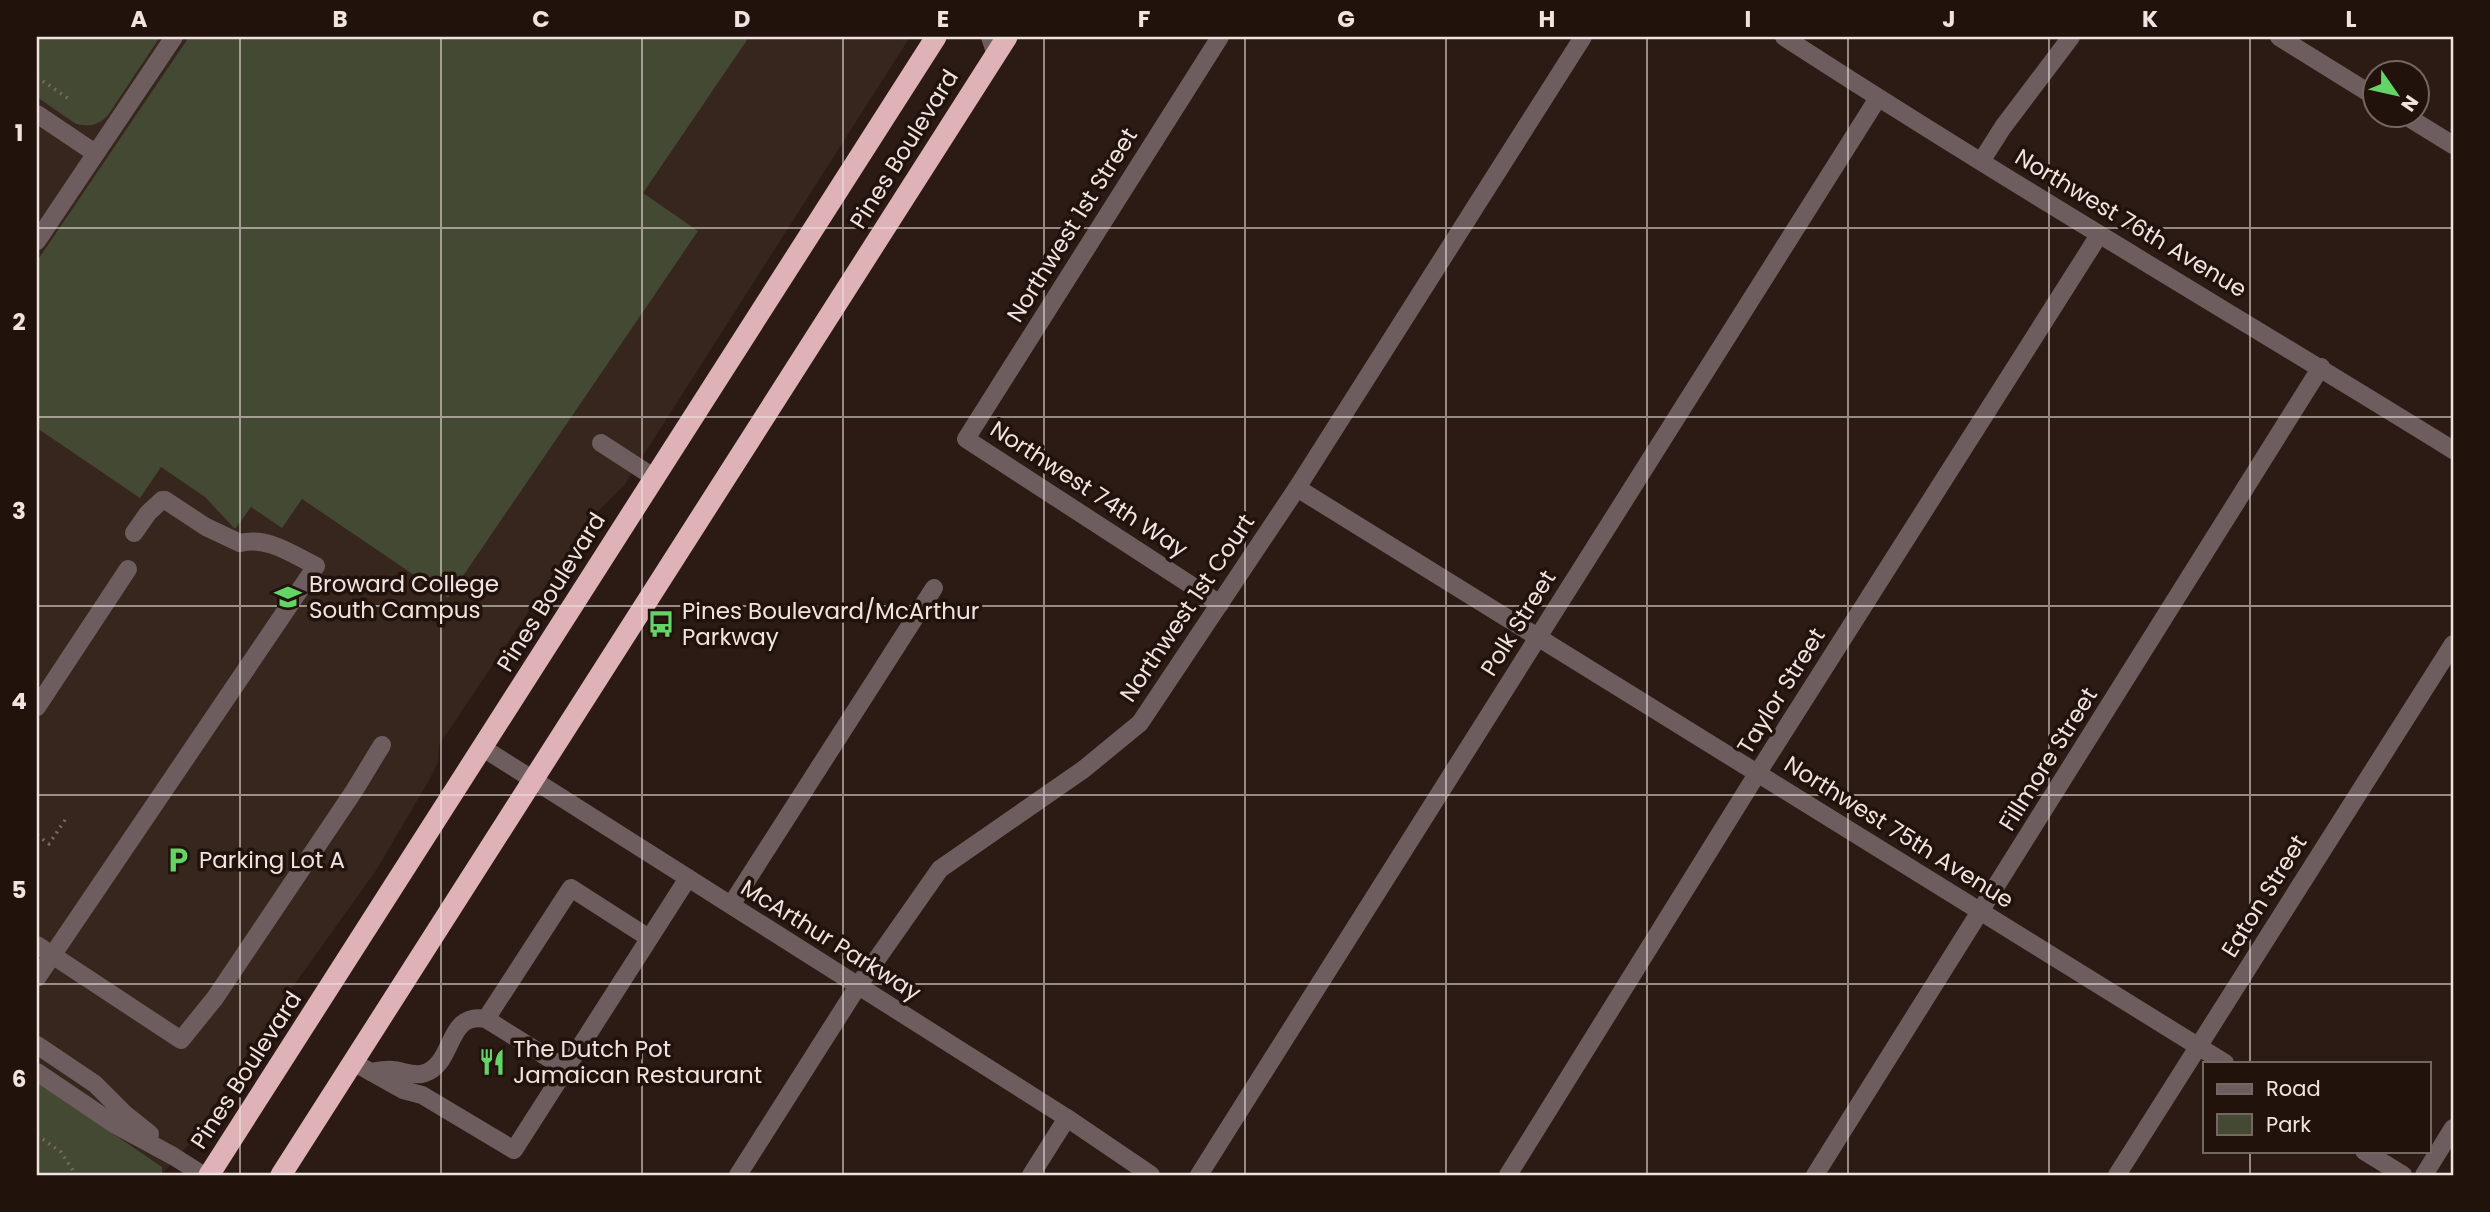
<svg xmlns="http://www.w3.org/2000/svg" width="2490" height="1212" viewBox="0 0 2490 1212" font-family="Poppins,sans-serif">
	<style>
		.education { fill: #37261e }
		.green { fill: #444934 }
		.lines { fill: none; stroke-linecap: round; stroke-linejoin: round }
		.path { stroke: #766862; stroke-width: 3.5; stroke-dasharray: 2 5; stroke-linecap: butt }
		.minor { stroke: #6e5d5e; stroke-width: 18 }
		.highway { stroke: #deb2b6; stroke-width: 21 }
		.grid { fill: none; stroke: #f0e4e0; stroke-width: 2; stroke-opacity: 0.55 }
		.labels { text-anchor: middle; stroke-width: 7; stroke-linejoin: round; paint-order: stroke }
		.street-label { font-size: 23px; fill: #f0e4e0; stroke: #21120b }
		.poi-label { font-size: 23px; fill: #f0e4e0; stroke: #21120b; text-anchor: start }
		.neatline { fill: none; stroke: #f0e4e0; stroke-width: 2.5 }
		.grid-label { font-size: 23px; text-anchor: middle; font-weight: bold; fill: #f0e4e0 }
	</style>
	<rect width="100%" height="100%" fill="#2b1b14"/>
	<path class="education" d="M37,37H910L625,484L591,518L439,745L438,762L429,780L377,869L284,999L191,1142L164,1172V1175H37Z"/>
	<g class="green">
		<path d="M37,37H160L108,115C99,125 90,127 76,124L37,97Z"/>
		<path d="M189,37H749L643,193L698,231L448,598L302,499L282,528L251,507L235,529L205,497L161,467L140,498L37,428V261Z"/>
		<path d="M37,1082L162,1167V1175H37Z"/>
	</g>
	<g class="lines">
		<g class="path">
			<path d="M37,77L69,99"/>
			<path d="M37,835L49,844L67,817"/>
			<path d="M37,1135L61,1152L76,1175"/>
		</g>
		<g class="minor">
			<path d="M990,37L996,55"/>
			<path d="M1220,37L966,439L1220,604"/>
			<path d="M1784,37C2004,180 2230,312 2453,450"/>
			<path d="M2279,37L2374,96"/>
			<path d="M37,114L95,153"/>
			<path d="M2406,116L2453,145"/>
			<path d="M1982,160L2003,127L2071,37"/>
			<path d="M37,241L174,37"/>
			<path d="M601,443L655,478"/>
			<path d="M1297,488L2225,1063"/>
			<path d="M37,707L128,569"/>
			<path d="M483,748L1067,1118L1151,1175"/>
			<path d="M731,905L934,588"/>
			<path d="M37,945L181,1040L215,998L354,791L382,745"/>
			<path d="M37,978L316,566C292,554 267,536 240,543L206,527L165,500H162L148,513L134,533"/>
			<path d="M486,1019L571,888L649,938"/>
			<path d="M37,1045L95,1084L125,1114L150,1134"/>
			<path d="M353,1062L403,1090L422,1095L514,1150L688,878"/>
			<path d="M37,1072L114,1124L173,1156L203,1175"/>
			<path d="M371,1072C377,1071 386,1069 393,1070C404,1071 414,1077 425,1073C455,1063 446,1011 486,1019L566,1069"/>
			<path d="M2364,1151L2403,1175"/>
			<path d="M738,1175L858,986L940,869L1084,769L1140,723L1297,488L1583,37"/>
			<path d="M1031,1175L1067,1118"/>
			<path d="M1199,1175L1878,98"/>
			<path d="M1508,1175L1757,774L2099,235"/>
			<path d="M1815,1175L2321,367"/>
			<path d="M2117,1175L2453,644"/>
			<path d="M2424,1175L2453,1128"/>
		</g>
		<g class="highway">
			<path d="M209,1175L936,37"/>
			<path d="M281,1175L1007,37"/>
		</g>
	</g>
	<path class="grid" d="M240,37V1175M441,37V1175M642,37V1175M843,37V1175M1044,37V1175M1245,37V1175M1446,37V1175M1647,37V1175M1848,37V1175M2049,37V1175M2250,37V1063M37,228H2453M37,417H2453M37,606H2453M37,795H2453M37,984H2453M2250,1151V1175"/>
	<defs>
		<symbol id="university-bare" viewBox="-9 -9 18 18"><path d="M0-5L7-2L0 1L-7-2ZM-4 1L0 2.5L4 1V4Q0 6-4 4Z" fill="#65d467" stroke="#21120b" stroke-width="2.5" paint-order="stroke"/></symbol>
		<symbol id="bus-bare" viewBox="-9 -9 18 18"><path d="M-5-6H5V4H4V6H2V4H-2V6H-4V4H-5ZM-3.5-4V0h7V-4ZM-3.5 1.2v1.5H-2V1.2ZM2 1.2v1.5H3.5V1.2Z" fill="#65d467" stroke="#21120b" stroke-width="2.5" paint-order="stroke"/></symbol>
		<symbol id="parking-bare" viewBox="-9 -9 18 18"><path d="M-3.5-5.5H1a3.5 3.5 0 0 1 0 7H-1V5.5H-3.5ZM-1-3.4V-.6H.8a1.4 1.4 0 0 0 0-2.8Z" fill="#65d467" stroke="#21120b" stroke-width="2.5" paint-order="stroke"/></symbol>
		<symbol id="restaurant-bare" viewBox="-9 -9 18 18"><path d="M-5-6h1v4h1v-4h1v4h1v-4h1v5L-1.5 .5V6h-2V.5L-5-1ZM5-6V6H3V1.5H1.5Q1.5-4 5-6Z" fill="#65d467" stroke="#21120b" stroke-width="2.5" paint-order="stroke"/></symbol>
	</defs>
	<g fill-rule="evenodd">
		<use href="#university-bare" x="269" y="578" width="38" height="38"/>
		<use href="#bus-bare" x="642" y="605" width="38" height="38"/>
		<use href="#parking-bare" x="159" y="841" width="38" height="38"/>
		<use href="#restaurant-bare" x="473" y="1043" width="38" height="38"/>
	</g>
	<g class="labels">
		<g class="street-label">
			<text transform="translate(904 149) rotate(-58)" y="8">Pines Boulevard</text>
			<text transform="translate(2131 223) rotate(31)" y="8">Northwest 76th Avenue</text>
			<text transform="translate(1072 225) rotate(-58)" y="8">Northwest 1st Street</text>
			<text transform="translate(1089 489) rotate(33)" y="8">Northwest 74th Way</text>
			<text transform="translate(551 592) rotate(-58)" y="8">Pines Boulevard</text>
			<text transform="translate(1187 608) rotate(-56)" y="8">Northwest 1st Court</text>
			<text transform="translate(1518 623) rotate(-58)" y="8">Polk Street</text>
			<text transform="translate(1781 691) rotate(-58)" y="8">Taylor Street</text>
			<text transform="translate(2048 759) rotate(-58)" y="8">Fillmore Street</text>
			<text transform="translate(1899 832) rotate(32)" y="8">Northwest 75th Avenue</text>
			<text transform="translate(2264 896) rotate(-58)" y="8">Eaton Street</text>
			<text transform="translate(831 940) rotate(32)" y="8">McArthur Parkway</text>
			<text transform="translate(246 1070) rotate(-57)" y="8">Pines Boulevard</text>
		</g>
		<g class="poi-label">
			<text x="309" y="592">Broward College<tspan x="309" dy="26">South Campus</tspan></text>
			<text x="682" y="619">Pines Boulevard/McArthur<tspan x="682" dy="26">Parkway</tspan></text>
			<text x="199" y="868">Parking Lot A</text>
			<text x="513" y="1057">The Dutch Pot<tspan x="513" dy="26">Jamaican Restaurant</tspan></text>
		</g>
	</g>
	<rect width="2490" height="1212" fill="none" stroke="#21120b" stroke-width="77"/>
	<rect x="2203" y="1062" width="228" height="91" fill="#21120b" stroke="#746660" stroke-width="2"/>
	<rect x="2217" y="1084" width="35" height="10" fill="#6e5d5e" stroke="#746660" stroke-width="2"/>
	<text x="2266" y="1096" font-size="21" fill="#f0e4e0">Road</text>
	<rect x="2217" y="1114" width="35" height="21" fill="#444934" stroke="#746660" stroke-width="2"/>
	<text x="2266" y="1132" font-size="21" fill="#f0e4e0">Park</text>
	<g transform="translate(2396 94) rotate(124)"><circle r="33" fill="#21120b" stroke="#746660" stroke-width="2"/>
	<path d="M0-5L12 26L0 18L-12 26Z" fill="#65d467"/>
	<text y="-10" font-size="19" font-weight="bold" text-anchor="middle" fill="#f0e4e0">N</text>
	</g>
	<rect x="38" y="38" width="2414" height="1136" class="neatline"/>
	<g class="grid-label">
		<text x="139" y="27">A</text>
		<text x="340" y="27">B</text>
		<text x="541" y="27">C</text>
		<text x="742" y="27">D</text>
		<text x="943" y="27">E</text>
		<text x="1144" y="27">F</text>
		<text x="1346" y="27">G</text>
		<text x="1547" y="27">H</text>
		<text x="1748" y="27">I</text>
		<text x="1949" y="27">J</text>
		<text x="2150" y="27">K</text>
		<text x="2351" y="27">L</text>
		<text x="19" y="141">1</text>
		<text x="19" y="330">2</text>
		<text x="19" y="519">3</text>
		<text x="19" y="709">4</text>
		<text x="19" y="898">5</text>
		<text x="19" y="1087">6</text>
	</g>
</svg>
